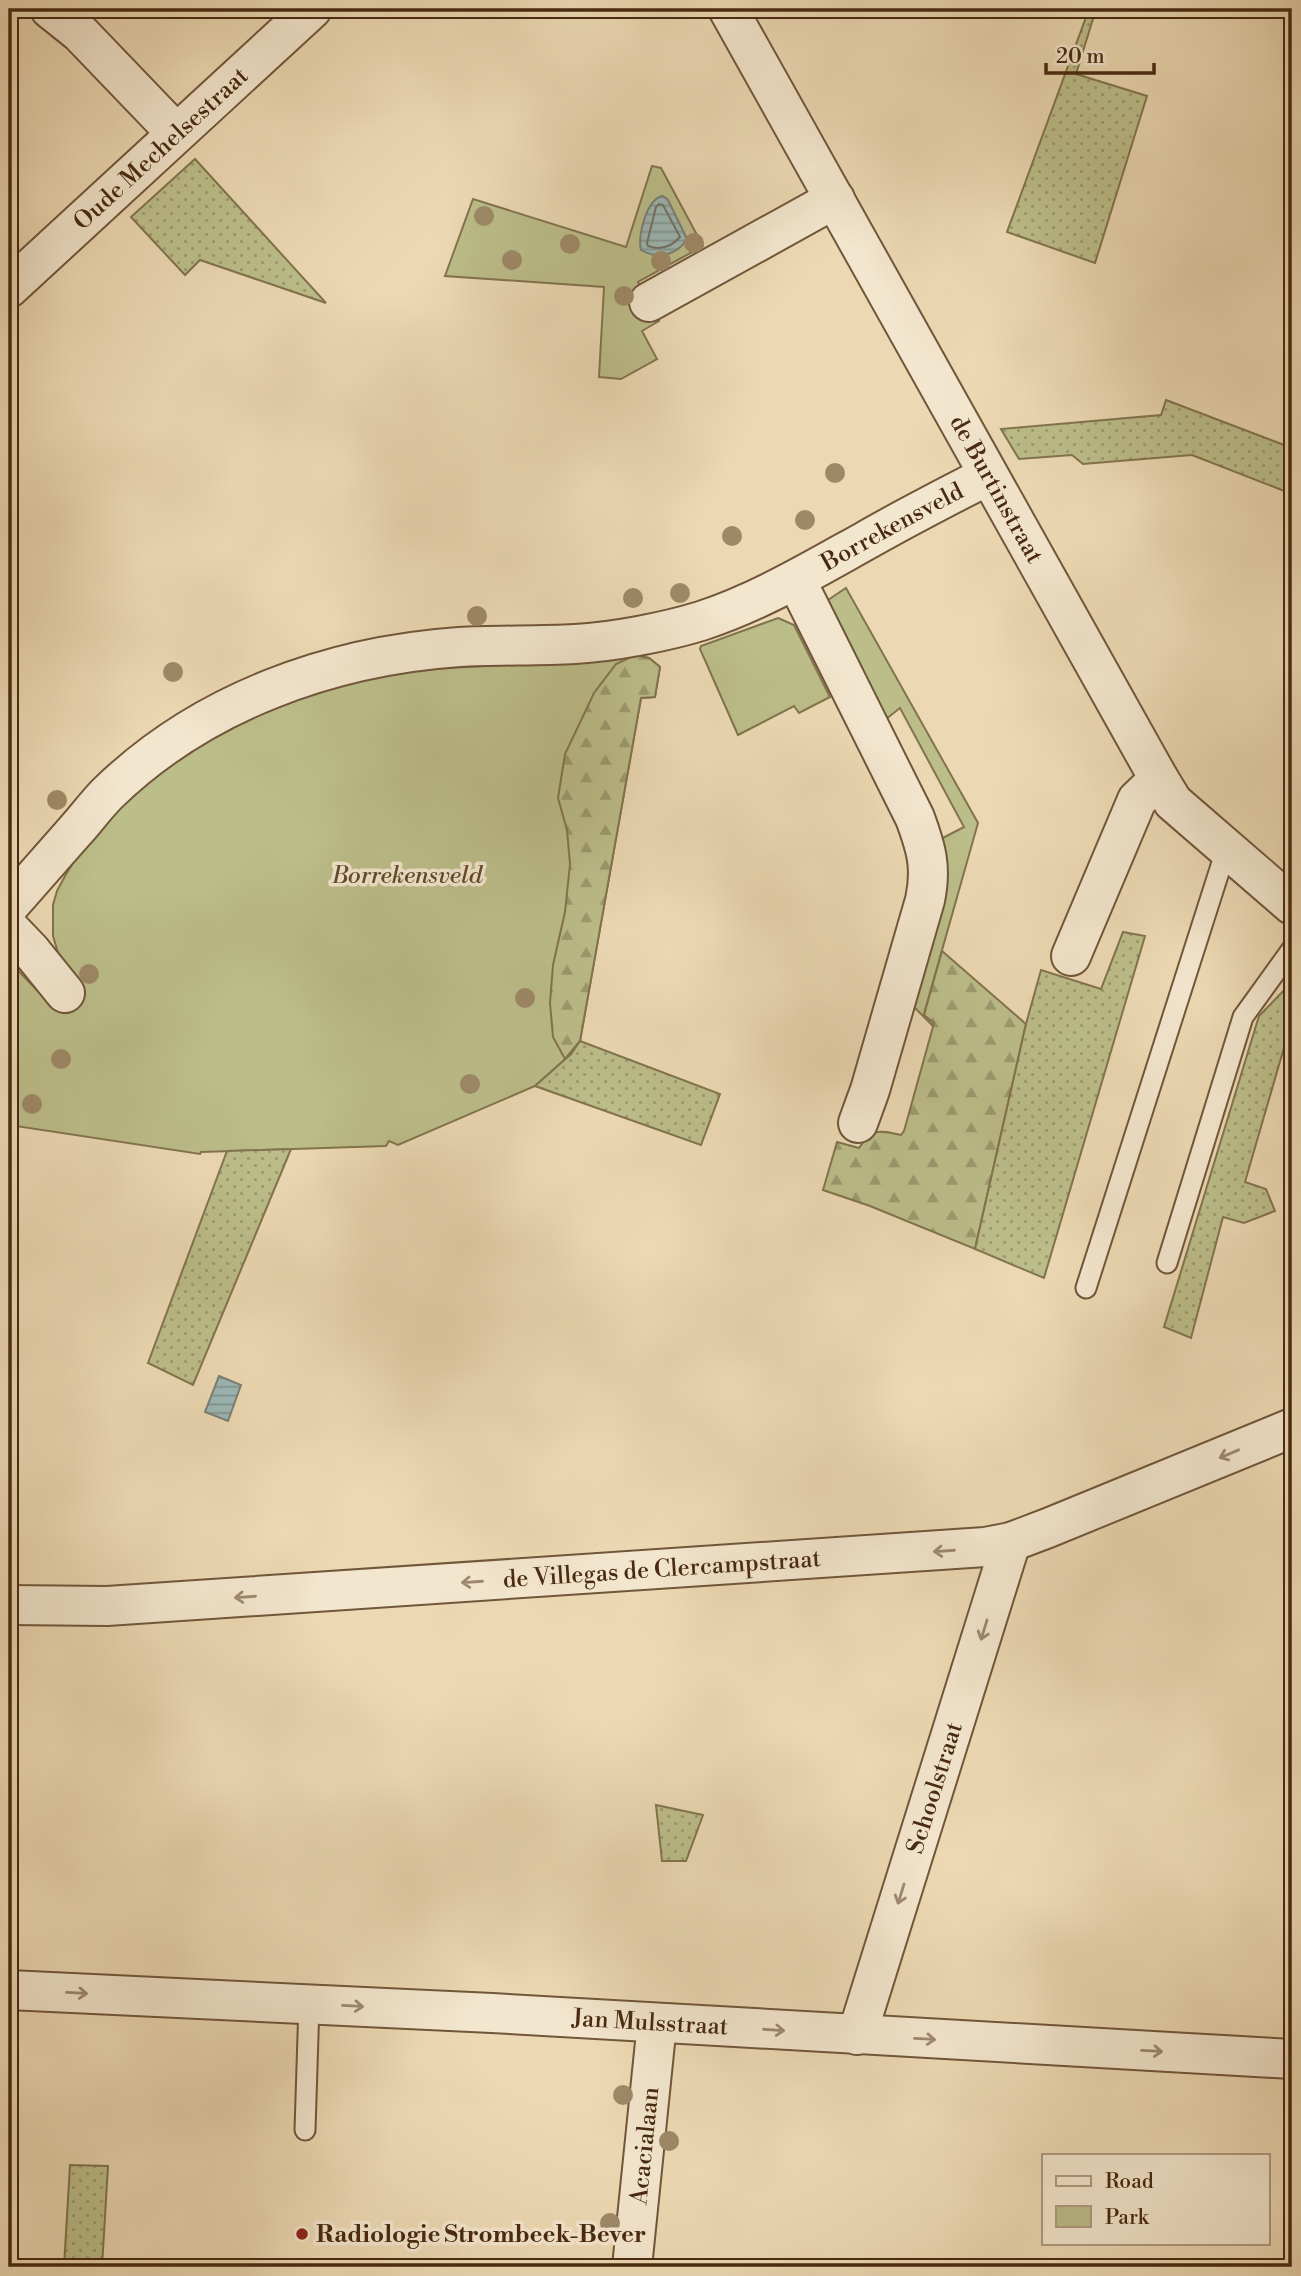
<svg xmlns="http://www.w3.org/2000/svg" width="1301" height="2276" viewBox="0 0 1301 2276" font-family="'Libre Bodoni',serif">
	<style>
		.green { fill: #bcbe8a; stroke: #82744e; stroke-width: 2 }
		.forest { fill: url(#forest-firs); stroke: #82744e; stroke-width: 2 }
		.garden { fill: url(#garden-dots); stroke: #82744e; stroke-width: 2 }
		.water { fill: url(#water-rules); stroke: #7a7f75; stroke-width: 2 }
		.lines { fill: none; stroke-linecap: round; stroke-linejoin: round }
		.shore { stroke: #727164; stroke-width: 2 }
		.service-casing { stroke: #71563a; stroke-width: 23 }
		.minor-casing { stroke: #71563a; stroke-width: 42 }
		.service { stroke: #f3e6ce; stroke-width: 19 }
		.minor { stroke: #f3e6ce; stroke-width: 38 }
		.tree { fill: #9e8967 }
		.oneway { stroke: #9e8870 }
		.poi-dot { fill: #8f2418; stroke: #f3e6ce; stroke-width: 2.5 }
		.labels { text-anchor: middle; stroke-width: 7; stroke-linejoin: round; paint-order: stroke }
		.street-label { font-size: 24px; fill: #482a11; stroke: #f3e6ce }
		.park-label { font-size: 24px; font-style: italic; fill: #5f4829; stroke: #f3e6ce }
		.poi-label { font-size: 24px; font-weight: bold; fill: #482a11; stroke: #f3e6ce; text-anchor: start }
	</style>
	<defs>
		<pattern id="forest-firs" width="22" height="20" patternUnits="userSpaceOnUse" patternTransform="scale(1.75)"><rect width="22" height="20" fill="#bcbe8a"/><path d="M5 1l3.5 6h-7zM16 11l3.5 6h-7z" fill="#9b9b6f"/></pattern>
		<pattern id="garden-dots" width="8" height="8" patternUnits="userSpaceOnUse" patternTransform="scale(1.75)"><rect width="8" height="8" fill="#bcbe8a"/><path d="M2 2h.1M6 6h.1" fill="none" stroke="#9b9b6f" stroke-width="1.8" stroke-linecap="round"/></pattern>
		<pattern id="water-rules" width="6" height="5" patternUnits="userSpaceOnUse" patternTransform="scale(1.75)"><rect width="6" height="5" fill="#9cb8b7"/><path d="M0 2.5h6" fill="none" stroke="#819693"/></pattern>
	</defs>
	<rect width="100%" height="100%" fill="#ecd9b3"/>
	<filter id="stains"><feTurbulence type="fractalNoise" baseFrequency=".00286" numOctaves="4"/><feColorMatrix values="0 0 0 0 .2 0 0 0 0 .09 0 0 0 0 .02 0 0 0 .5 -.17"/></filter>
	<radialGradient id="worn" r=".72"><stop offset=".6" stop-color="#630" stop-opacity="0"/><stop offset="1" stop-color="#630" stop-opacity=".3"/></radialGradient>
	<g class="green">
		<path d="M652,166L661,168L703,246L638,282L659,321L642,331L657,359L621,379L599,377L604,287L445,276L473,199L626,247Z"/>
		<path d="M846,588L978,823L924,1014L934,1023L932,1025L910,1003L937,841L964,827L900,708L881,723L824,599L828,600Z"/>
		<path d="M778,618L794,625L830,697L799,713L794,706L738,735L700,649L701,646Z"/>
		<path d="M635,655L649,658L660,667L655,697L641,698L580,1041L571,1054L535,1086L398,1145L389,1141L386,1146L201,1152L200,1154L9,1125V961L54,1008L83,987L59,956L53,936V905L57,891L65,876L87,840L150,780L163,769L221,732L288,702L364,678L428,669L547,663Z"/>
	</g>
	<g class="forest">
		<path d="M635,655L649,658L660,667L655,697L641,698L580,1041L565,1059L553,1037L550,1003L553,965L565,912L570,864L567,830L558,798L565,754L594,693L616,664Z"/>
		<path d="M942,951L1026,1024L975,1249L870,1206L823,1190L837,1142L859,1148C872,1128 879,1130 901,1135L904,1131L934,1023L924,1015Z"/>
	</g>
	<g class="garden">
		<path d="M425,9H532L528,17L428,12Z"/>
		<path d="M1089,9H1096L1076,74L1147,96L1095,263L1007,232Z"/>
		<path d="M195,159L326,303L200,260L185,275L131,217Z"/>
		<path d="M1166,400L1292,448V494L1192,455L1083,464L1072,455L1019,459L1001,429L1161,415Z"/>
		<path d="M1123,932L1145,936L1044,1278L975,1249L1026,1024L1041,970L1101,989Z"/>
		<path d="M1292,982V1020L1245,1182L1266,1189L1275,1211L1244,1223L1223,1217L1191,1338L1164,1327L1259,1016Z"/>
		<path d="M580,1041L720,1094L701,1145L535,1086L571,1054Z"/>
		<path d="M291,1149L193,1385L148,1363L227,1151Z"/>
		<path d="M656,1805L703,1815L686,1861H662Z"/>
		<path d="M70,2165L108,2166L102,2267H64Z"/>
	</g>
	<g class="water">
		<path d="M663,196L668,200L687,239C677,255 658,260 641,250C637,236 647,198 663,196Z"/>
		<path d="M219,1376L241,1385L228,1421L205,1412Z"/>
	</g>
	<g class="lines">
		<path class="shore" d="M659,204L663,205L680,237C671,247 661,251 648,246L647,243L656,207Z"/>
		<defs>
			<g id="service">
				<path d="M1167,1263L1243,1017L1292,949"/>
				<path d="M1086,1288L1227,847"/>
				<path d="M305,2130L309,2004"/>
			</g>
			<g id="minor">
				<path d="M50,9L80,33L176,133"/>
				<path id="s1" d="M728,9L1159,779L1173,802L1292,905"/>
				<path id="s2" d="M9,288L312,9"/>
				<path d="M649,302L835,199"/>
				<path d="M796,580L915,818C926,848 932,867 925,900L870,1090L858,1123"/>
				<path id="s3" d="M9,906C31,881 53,856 75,831C86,819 96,805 108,793C202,702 330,656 459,647C498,645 537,646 575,644C613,642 665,632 701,621C759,602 811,571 865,541C905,518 946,497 987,476"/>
				<path d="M9,928L31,951L65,993"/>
				<path d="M1071,956L1137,800L1159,779"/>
				<path id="s4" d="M9,1605L107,1606L985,1547L1011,1542L1048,1528L1292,1428"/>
				<path id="s5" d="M9,1990L492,2013L1292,2059"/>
				<path id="s6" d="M857,2035L1011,1542"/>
				<path id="s7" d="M632,2267L657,2023"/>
			</g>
		</defs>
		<use href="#service" class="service-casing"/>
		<use href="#minor" class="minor-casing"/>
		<use href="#service" class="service"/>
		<use href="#minor" class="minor"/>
	</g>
	<g class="tree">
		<circle cx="484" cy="216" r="10"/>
		<circle cx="694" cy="243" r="10"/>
		<circle cx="570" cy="244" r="10"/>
		<circle cx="512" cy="260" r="10"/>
		<circle cx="661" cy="261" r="10"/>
		<circle cx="624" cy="296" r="10"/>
		<circle cx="835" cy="473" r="10"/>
		<circle cx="805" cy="520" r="10"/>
		<circle cx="732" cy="536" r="10"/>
		<circle cx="680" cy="593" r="10"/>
		<circle cx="633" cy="598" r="10"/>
		<circle cx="477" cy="616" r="10"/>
		<circle cx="173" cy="672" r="10"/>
		<circle cx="57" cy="800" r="10"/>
		<circle cx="89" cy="974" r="10"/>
		<circle cx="525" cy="998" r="10"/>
		<circle cx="61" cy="1059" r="10"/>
		<circle cx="470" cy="1084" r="10"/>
		<circle cx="32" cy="1104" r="10"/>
		<circle cx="623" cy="2095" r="10"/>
		<circle cx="669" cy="2141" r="10"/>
		<circle cx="610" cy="2223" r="10"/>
	</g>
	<defs><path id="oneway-shaft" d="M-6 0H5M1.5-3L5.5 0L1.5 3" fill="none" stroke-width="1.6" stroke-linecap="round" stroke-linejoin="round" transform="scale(1.75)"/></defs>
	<g class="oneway">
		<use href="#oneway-shaft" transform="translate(1229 1454) rotate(157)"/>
		<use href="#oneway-shaft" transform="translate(944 1551) rotate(176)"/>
		<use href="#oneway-shaft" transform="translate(472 1582) rotate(176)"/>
		<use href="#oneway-shaft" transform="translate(245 1597) rotate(176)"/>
		<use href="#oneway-shaft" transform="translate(984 1630) rotate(107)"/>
		<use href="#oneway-shaft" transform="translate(901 1894) rotate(107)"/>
		<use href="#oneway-shaft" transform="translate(77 1993) rotate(3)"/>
		<use href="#oneway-shaft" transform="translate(353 2006) rotate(3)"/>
		<use href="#oneway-shaft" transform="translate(774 2030) rotate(4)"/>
		<use href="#oneway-shaft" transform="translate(925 2039) rotate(3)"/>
		<use href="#oneway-shaft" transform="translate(1152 2051) rotate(3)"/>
	</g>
	<circle class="poi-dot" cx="302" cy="2234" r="7"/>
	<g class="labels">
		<g class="street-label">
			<text dy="8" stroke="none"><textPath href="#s2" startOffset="206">Oude Mechelsestraat</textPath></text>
			<text dy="8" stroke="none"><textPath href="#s1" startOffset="550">de Burtinstraat</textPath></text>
			<text dy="8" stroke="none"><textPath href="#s3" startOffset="996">Borrekensveld</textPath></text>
			<text dy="8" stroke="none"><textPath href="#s4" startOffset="654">de Villegas de Clercampstraat</textPath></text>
			<text dy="8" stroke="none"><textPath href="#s6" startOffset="259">Schoolstraat</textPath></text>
			<text dy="8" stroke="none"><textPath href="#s5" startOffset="642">Jan Mulsstraat</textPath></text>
			<text dy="8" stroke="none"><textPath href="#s7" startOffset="122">Acacialaan</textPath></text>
		</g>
		<g class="park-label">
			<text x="407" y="883">Borrekensveld</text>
		</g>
		<g class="poi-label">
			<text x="316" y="2242">Radiologie Strombeek-Bever</text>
		</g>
	</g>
	<rect width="1301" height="2276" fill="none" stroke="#ecd9b3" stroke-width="35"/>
	<rect x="10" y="10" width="1280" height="2255" fill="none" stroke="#482a11" stroke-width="3.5"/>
	<rect x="18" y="18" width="1266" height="2241" fill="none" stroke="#482a11" stroke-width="2"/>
	<rect x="1042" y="2154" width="228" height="91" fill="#f3e6ce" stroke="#af9b82" stroke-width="2"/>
	<rect x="1056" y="2176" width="35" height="10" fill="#f3e6ce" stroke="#af9b82" stroke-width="2"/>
	<text x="1105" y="2188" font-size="21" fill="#482a11">Road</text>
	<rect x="1056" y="2206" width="35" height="21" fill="#bcbe8a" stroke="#af9b82" stroke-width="2"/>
	<text x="1105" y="2224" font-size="21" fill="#482a11">Park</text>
	<path d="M1046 63v10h108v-10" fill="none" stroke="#482a11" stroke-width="3.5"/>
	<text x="1056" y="63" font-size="21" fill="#482a11" stroke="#f3e6ce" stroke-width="5" paint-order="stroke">20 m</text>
	<rect width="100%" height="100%" filter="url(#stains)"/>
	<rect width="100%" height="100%" fill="url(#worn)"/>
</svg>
